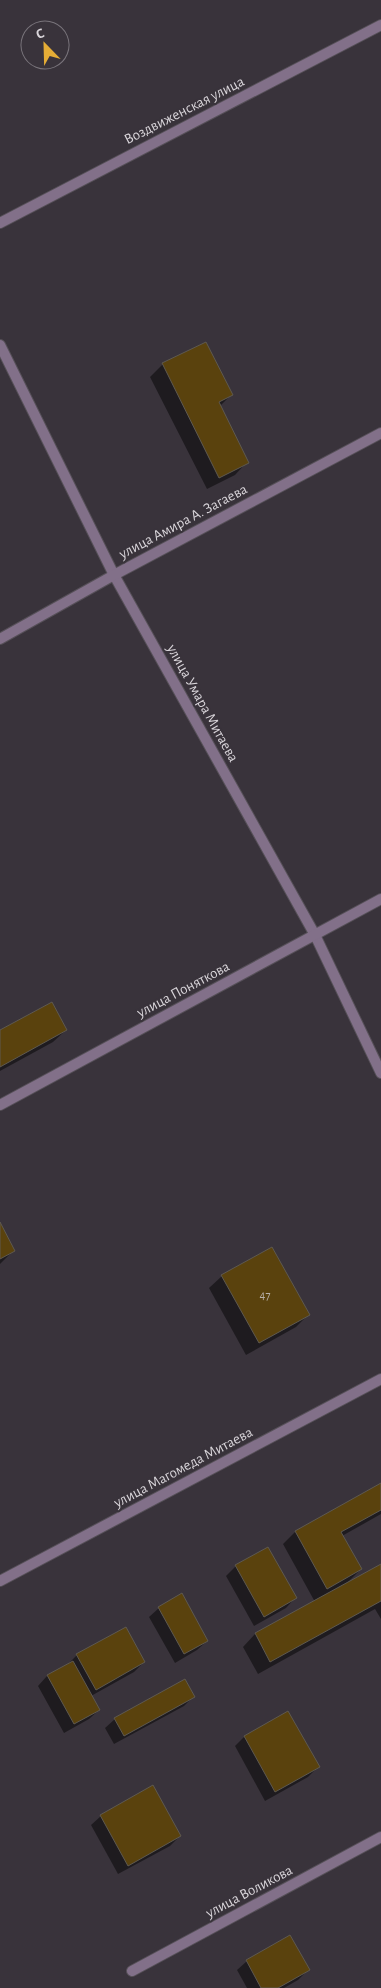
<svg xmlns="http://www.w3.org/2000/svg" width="381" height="1988" viewBox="0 0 381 1988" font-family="'Alegreya Sans',sans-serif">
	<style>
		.shadow { fill: #0007 }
		.building { fill: #5a420d; stroke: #5e5950 }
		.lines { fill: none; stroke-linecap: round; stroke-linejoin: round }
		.minor-casing { stroke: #565058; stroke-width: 12 }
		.tertiary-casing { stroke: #565058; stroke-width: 12 }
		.minor { stroke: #827089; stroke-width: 10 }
		.tertiary { stroke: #827089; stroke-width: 10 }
		.labels { text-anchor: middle; stroke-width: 4; stroke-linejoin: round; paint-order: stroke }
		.number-label { font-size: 12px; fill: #b9b0a7 }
		.street-label { font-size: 15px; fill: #d9d5da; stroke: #39333b }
	</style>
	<rect width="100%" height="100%" fill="#39333b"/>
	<g class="shadow">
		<path d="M205,343L231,395L219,407L247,462L235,475L207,489L150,377L163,364Z"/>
		<path d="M66,1030L53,1042L0,1071V1032Z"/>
		<path d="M0,1225L14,1250L0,1264Z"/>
		<path d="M222,1276L308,1315L296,1327L246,1355L209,1288Z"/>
		<path d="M381,1485V1514L342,1536L361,1569L347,1583L381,1565V1619L375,1609L258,1674L243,1647L255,1634L315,1602L283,1544L295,1532Z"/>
		<path d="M236,1566L295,1598L286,1608L254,1626L226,1576Z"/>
		<path d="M159,1608L207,1641L197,1650L175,1663L149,1617Z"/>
		<path d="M77,1655L144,1662L134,1672L91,1696L99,1710L89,1719L64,1733L38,1686L47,1676L67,1665Z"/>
		<path d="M193,1697L184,1706L114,1744L105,1728L115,1719Z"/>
		<path d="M244,1737L318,1767L308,1777L265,1801L235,1746Z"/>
		<path d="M101,1816L180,1836L170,1846L118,1874L91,1825Z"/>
		<path d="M247,1961L308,1970L298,1980L284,1988H247L237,1970Z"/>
	</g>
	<g class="building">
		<path d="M206,342L233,395L219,402L249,463L219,478L162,363Z"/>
		<path d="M52,1002L67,1030L0,1067V1030Z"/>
		<path d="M0,1222L15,1251L0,1259Z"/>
		<path d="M272,1247L310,1315L259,1343L221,1275Z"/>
		<path d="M381,1483V1510L341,1532L362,1569L327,1589L295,1531Z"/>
		<path d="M268,1547L297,1598L264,1617L235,1565Z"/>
		<path d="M381,1564V1601L270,1662L255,1633Z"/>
		<path d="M182,1593L208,1641L184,1654L158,1607Z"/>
		<path d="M126,1627L145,1662L96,1690L76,1654Z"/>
		<path d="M73,1661L100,1710L74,1724L47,1675Z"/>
		<path d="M185,1679L195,1697L124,1736L114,1718Z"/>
		<path d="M288,1711L320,1767L275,1792L244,1736Z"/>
		<path d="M153,1785L181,1836L128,1866L100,1815Z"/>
		<path d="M290,1935L310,1970L278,1988H261L246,1960Z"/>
	</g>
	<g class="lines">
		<defs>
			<g id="minor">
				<path d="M0,223L381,25"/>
				<path d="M0,345L114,575L315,935L381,1073"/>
				<path d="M0,639L114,575L381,433"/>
				<path d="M0,1105L381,899"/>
				<path d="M132,1971L381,1837"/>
			</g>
			<path id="tertiary" d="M0,1581L381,1379"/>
		</defs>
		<use href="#minor" class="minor-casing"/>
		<use href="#tertiary" class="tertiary-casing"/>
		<use href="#minor" class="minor"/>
		<use href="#tertiary" class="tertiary"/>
	</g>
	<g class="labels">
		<g class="number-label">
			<text x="265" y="1299">47</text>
		</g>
		<g class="street-label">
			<text transform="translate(184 110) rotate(-27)" y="5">Воздвиженская улица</text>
			<text transform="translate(183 521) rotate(-28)" y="5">улица Амира А. Загаева</text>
			<text transform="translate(203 703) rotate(61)" y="5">улица Умара Митаева</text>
			<text transform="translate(183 989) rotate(-28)" y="5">улица Поняткова</text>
			<text transform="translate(183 1467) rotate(-28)" y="5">улица Магомеда Митаева</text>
			<text transform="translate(249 1891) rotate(-28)" y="5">улица Воликова</text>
		</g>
	</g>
	<g transform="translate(45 45) rotate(337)"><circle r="24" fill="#39333b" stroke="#79747b"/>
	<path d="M0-4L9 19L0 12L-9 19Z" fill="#e5ad36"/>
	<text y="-8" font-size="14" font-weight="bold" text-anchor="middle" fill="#d9d5da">С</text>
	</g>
</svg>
